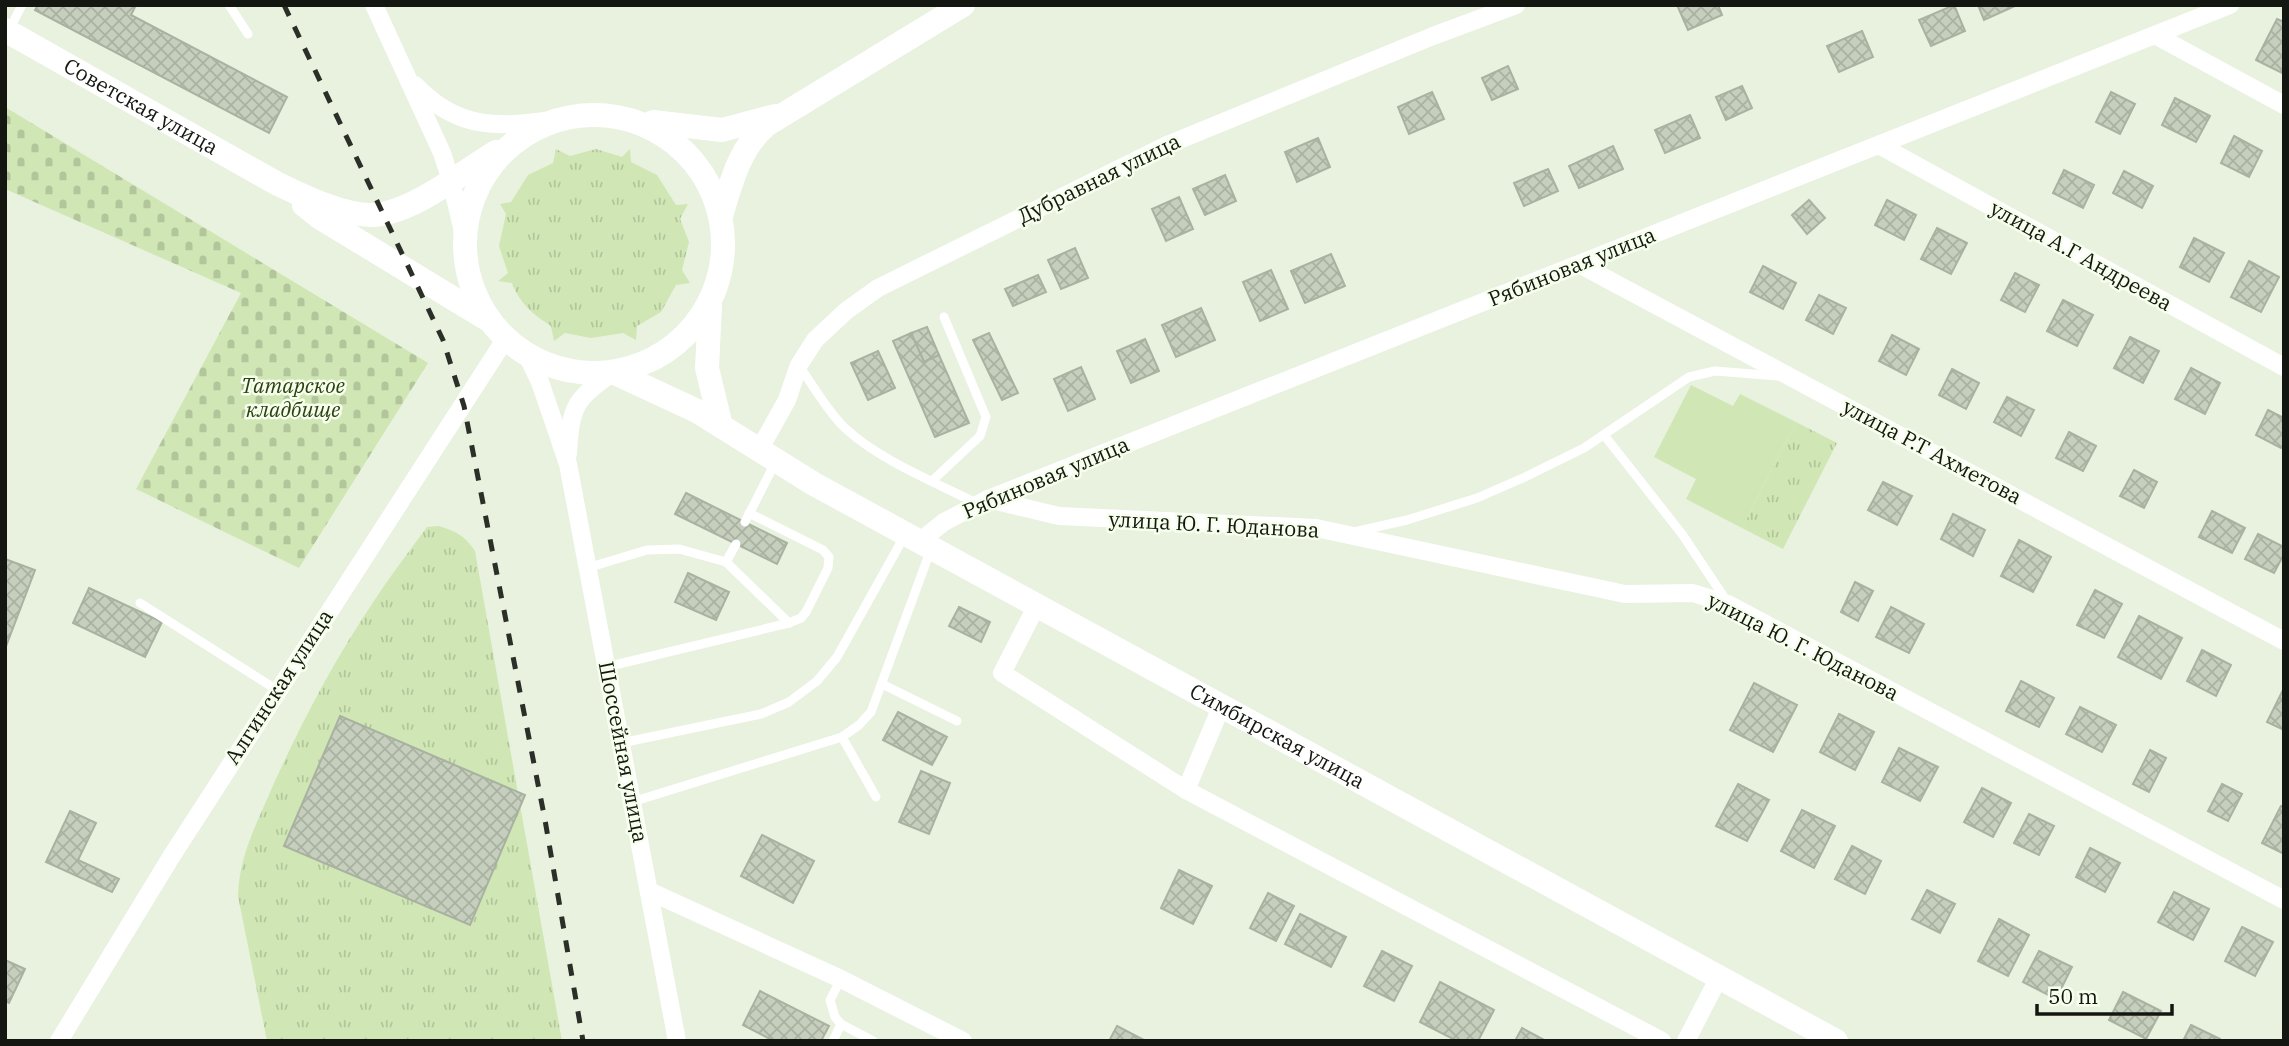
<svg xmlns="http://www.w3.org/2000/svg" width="2289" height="1046" viewBox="0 0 2289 1046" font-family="'IBM Plex Serif',serif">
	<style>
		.grass { fill: url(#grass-tufts) }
		.cemetery { fill: url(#cemetery-stones) }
		.pitch { fill: #d0e7b5 }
		.building { fill: url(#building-cross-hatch); stroke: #a9b1a0; stroke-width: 2 }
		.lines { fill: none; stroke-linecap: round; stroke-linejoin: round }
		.lane { stroke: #fff; stroke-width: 9 }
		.street { stroke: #fff; stroke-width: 18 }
		.secondary { stroke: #fff; stroke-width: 24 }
		.rail { stroke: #2b2f27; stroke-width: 5; stroke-dasharray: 12 12; stroke-linecap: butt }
		.labels { text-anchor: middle; stroke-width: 5; stroke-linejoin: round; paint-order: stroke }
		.street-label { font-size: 21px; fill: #141711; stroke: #f6ffec }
		.park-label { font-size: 21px; font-style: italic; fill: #2e4112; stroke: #f6ffec }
	</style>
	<defs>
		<pattern id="grass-tufts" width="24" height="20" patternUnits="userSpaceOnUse" patternTransform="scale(1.75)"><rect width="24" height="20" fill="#d0e7b5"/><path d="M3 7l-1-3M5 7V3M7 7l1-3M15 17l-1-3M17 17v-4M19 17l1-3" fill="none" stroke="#b2c59b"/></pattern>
		<pattern id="cemetery-stones" width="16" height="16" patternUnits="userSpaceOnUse" patternTransform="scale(1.75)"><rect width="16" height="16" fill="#d0e7b5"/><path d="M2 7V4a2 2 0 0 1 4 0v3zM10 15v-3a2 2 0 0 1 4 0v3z" fill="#b2c59b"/></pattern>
		<pattern id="building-cross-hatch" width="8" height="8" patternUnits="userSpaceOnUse" patternTransform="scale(1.75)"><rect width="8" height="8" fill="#c6cfbd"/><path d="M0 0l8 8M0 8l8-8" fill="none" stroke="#a9b1a1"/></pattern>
	</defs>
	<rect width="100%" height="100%" fill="#e8f2df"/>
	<g class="grass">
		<path d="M556,149L570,156L596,149L622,157L630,149L631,162L657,175L676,205L688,204L680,219L689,242L682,270L690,283L676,285L661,312L637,326L636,340L623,333L591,338L565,333L554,341L551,326C533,314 520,304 512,283L498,281L508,273L499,246L506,214L500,204L511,202L528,175L553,163Z"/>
		<path d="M1796,422L1837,443L1783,549L1742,528Z"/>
		<path d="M439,526C456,531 465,536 475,551L562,1041H267L238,896C239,857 256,825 271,790C300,725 334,660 374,601C390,576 409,552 427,527Z"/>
	</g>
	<path class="cemetery" d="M5,107L428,363L299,568L136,489L241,293L5,189Z"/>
	<path class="pitch" d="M1691,385L1733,406L1740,394L1796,422L1742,528L1686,499L1696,479L1654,457Z"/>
	<g class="building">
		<path d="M38,5H136L131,15L287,97L269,133L35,10Z"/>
		<path d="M1677,5H1718L1722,15L1688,30Z"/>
		<path d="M1954,5L1965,31L1931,46L1919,20Z"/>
		<path d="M1978,5H2017L1984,20Z"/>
		<path d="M2277,19L2284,22V74L2256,60Z"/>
		<path d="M1862,31L1873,57L1839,72L1827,46Z"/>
		<path d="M1508,66L1518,89L1492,100L1482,78Z"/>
		<path d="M1742,86L1752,108L1726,120L1716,97Z"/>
		<path d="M1432,92L1444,119L1409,134L1398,107Z"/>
		<path d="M2111,92L2135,104L2120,134L2096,122Z"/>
		<path d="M2175,98L2210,116L2196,142L2162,125Z"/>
		<path d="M1690,115L1700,138L1665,153L1655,130Z"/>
		<path d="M2234,136L2262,151L2249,177L2221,163Z"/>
		<path d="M1318,138L1330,167L1297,182L1285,152Z"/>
		<path d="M1613,146L1623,169L1579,188L1569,166Z"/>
		<path d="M1548,169L1558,191L1524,206L1514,183Z"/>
		<path d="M2064,170L2094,185L2083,208L2053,193Z"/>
		<path d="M2124,171L2153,186L2142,208L2113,193Z"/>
		<path d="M1225,175L1236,201L1205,215L1193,189Z"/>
		<path d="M1179,197L1193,229L1166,241L1152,209Z"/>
		<path d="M1809,200L1825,218L1807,234L1792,215Z"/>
		<path d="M1887,200L1916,215L1904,240L1875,225Z"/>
		<path d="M1937,228L1967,243L1951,274L1921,259Z"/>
		<path d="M2194,238L2224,253L2209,282L2180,267Z"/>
		<path d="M1075,248L1088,278L1061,289L1048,260Z"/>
		<path d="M1331,254L1345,286L1305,303L1291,271Z"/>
		<path d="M2249,261L2279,277L2261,312L2231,297Z"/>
		<path d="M1763,266L1796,283L1783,309L1750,292Z"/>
		<path d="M1271,270L1288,309L1260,321L1243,282Z"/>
		<path d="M2015,273L2039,285L2025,312L2001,300Z"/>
		<path d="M1038,275L1046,292L1013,306L1005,289Z"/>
		<path d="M1819,295L1846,308L1833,334L1806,320Z"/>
		<path d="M2063,300L2093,315L2077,346L2047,331Z"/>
		<path d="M1201,308L1215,340L1176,357L1162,325Z"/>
		<path d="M927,327L939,355L924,362L911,333Z"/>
		<path d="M911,333L924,362L939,355L969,423L935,437L893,341Z"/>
		<path d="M989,333L1018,393L1002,400L973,340Z"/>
		<path d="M1892,335L1919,349L1906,375L1879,361Z"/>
		<path d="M2130,337L2159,351L2143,383L2114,368Z"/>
		<path d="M1145,339L1159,371L1131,383L1117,351Z"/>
		<path d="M878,351L895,388L868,400L851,363Z"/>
		<path d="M1081,367L1095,399L1068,411L1054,379Z"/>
		<path d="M2191,368L2220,383L2205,414L2175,399Z"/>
		<path d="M1952,369L1979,383L1966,409L1939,395Z"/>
		<path d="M2007,397L2034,410L2021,436L1994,422Z"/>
		<path d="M2268,410L2284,418V443L2281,448L2256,435Z"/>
		<path d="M2069,432L2096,446L2083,471L2056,458Z"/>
		<path d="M2134,470L2157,482L2144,508L2120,496Z"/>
		<path d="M1883,482L1912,496L1897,525L1868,510Z"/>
		<path d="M686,493L787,543L777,564L675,514Z"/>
		<path d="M2212,511L2245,528L2232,553L2199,537Z"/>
		<path d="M1953,514L1985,530L1973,556L1941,539Z"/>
		<path d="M2258,534L2284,547V554L2274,573L2245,559Z"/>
		<path d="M2019,540L2051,557L2033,592L2001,576Z"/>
		<path d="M5,559L35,570L5,649Z"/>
		<path d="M688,573L729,592L716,620L675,602Z"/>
		<path d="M1855,582L1873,591L1858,621L1841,612Z"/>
		<path d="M89,588L162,622L145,657L73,623Z"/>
		<path d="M2095,590L2122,604L2104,638L2077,625Z"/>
		<path d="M959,607L990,622L981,642L949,626Z"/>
		<path d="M1891,607L1924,624L1909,653L1876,637Z"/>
		<path d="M2139,616L2182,638L2161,679L2118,657Z"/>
		<path d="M2202,650L2231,665L2216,696L2187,681Z"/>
		<path d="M2021,681L2054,698L2039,727L2006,711Z"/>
		<path d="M1754,683L1797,705L1773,752L1730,730Z"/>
		<path d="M2283,690L2284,691V730L2267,722Z"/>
		<path d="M2080,707L2116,725L2102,752L2066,734Z"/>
		<path d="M898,712L947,737L932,765L883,740Z"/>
		<path d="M1839,714L1874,732L1855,770L1820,752Z"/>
		<path d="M340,716L525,795L470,925L284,846Z"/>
		<path d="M1899,748L1938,767L1920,801L1882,782Z"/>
		<path d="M2150,750L2166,758L2149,792L2133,784Z"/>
		<path d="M921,771L950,783L929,834L899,822Z"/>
		<path d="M1738,784L1769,800L1747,841L1716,826Z"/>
		<path d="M2222,784L2242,794L2228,821L2208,811Z"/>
		<path d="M1982,788L2011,803L1993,837L1964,822Z"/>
		<path d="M2281,806L2284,807V854L2262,843Z"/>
		<path d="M1802,810L1835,826L1814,868L1781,851Z"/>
		<path d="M70,811L96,823L78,860L119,879L112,892L46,862Z"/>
		<path d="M2029,814L2054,826L2039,855L2014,843Z"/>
		<path d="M762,835L814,861L793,903L741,876Z"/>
		<path d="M1852,846L1881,861L1865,894L1835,879Z"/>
		<path d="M2090,848L2120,863L2105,892L2076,877Z"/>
		<path d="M1179,870L1212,886L1193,924L1161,908Z"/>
		<path d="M1927,890L1955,904L1940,933L1912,919Z"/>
		<path d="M2174,892L2209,909L2193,940L2158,922Z"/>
		<path d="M1268,893L1294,906L1276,941L1250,928Z"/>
		<path d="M1300,914L1346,937L1331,967L1285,944Z"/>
		<path d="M1999,919L2029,935L2008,976L1978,961Z"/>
		<path d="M2242,927L2273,942L2255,976L2225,961Z"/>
		<path d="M1382,951L1412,966L1394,1001L1364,986Z"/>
		<path d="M2039,951L2072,967L2056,999L2023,982Z"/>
		<path d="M5,960L25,969L9,1003L5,1001Z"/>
		<path d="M1440,982L1494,1010L1478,1041H1457L1420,1022Z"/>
		<path d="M760,991L829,1026L821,1041H774L743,1025Z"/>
		<path d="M2123,992L2161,1011L2146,1039L2109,1020Z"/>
		<path d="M2191,1025L2220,1039V1041H2183Z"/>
		<path d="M1117,1026L1144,1040L1143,1041H1109Z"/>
		<path d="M1522,1028L1546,1041H1515Z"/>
	</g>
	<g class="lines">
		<g class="lane">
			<path d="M229,5L248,34"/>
			<path d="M9,30L22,5"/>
			<path d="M800,367C814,387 828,412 845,428C879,460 937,483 978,504"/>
			<path d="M1604,435L1682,534L1726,600"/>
			<path d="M933,480L980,436L986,417L944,317"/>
			<path d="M745,522L776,461"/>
			<path d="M1354,532L1407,520L1477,498L1525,477L1584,448L1689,377L1715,371L1778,376"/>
			<path d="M726,562L736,544"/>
			<path d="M587,568L647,550L679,549L726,562L789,623"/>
			<path d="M140,603L277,690"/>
			<path d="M606,667L789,623L801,618L806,612L828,568L829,557L823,550L749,513"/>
			<path d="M882,684L957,721"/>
			<path d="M842,737L876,797"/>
			<path d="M621,743L761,714L789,702L817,681L837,657L905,535"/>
			<path d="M632,802L842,737L859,725L871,712L931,549"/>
			<path d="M841,979L830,1000L835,1017L841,1024"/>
			<path d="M833,1041L841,1024L873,1041"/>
		</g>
		<g class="street">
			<path d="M374,5L442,153L451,181L465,240"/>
			<path d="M2155,35L2284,105"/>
			<path d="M415,85C459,132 501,127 560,119"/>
			<path d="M1879,145L2284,367"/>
			<path d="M1579,264L2284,641"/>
			<path d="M526,353L540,382L568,464L677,1041"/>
			<path d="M759,450L787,400L799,365L815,340L846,311L878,288L1167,145L1433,36L1516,5"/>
			<path d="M568,454C571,405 574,401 613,372"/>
			<path d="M988,499L1059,516L1316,528L1625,594L1693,593L1728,604L2284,900"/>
			<path d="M920,541L944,522L988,499L2230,5"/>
			<path d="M1037,605L1002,673L1186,790L1662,1041"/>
			<path d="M1186,790L1222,705"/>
			<path d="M649,891L841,979L963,1041"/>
			<path d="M59,1041L171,857L506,338"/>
			<path d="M1686,1041L1718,979"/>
		</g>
		<g class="secondary">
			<path id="s1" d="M5,30L276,183C303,196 343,216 373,215C412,213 463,172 496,152"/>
			<circle cx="594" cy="244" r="129"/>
			<path d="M653,122L722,130L775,116"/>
			<path d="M304,205L319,217L487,319"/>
			<path d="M721,216C731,183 739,149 766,125L963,5"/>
			<path d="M710,306L707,368L721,426"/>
			<path id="s2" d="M613,372L697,411L814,484L1836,1041"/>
		</g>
		<path class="rail" d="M284,5L443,340L464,406L545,820L583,1041"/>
	</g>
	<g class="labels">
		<g class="street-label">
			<text dy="7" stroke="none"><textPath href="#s1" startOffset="156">Советская улица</textPath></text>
			<text transform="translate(1099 179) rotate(-26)" y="7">Дубравная улица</text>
			<text transform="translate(2081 256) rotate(29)" y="7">улица А.Г Андреева</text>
			<text transform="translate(1572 267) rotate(-22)" y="7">Рябиновая улица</text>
			<text transform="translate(1932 452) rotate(28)" y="7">улица Р.Т Ахметова</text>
			<text transform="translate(1046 478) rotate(-23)" y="7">Рябиновая улица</text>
			<text transform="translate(1214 525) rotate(3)" y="7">улица Ю. Г. Юданова</text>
			<text transform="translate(1803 647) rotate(27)" y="7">улица Ю. Г. Юданова</text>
			<text transform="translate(279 687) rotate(-57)" y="7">Алгинская улица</text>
			<text dy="7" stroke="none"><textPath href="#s2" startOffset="758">Симбирская улица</textPath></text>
			<text transform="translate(623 752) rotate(79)" y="7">Шоссейная улица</text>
		</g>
		<g class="park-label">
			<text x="293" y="393">Татарское<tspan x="293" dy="24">кладбище</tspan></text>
		</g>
	</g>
	<rect width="2289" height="1046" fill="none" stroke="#141711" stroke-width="14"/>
	<path d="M2037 1004v10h135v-10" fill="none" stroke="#141711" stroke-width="3.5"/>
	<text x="2048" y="1004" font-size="21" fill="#141711" stroke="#f6ffec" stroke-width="5" paint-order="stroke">50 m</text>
</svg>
